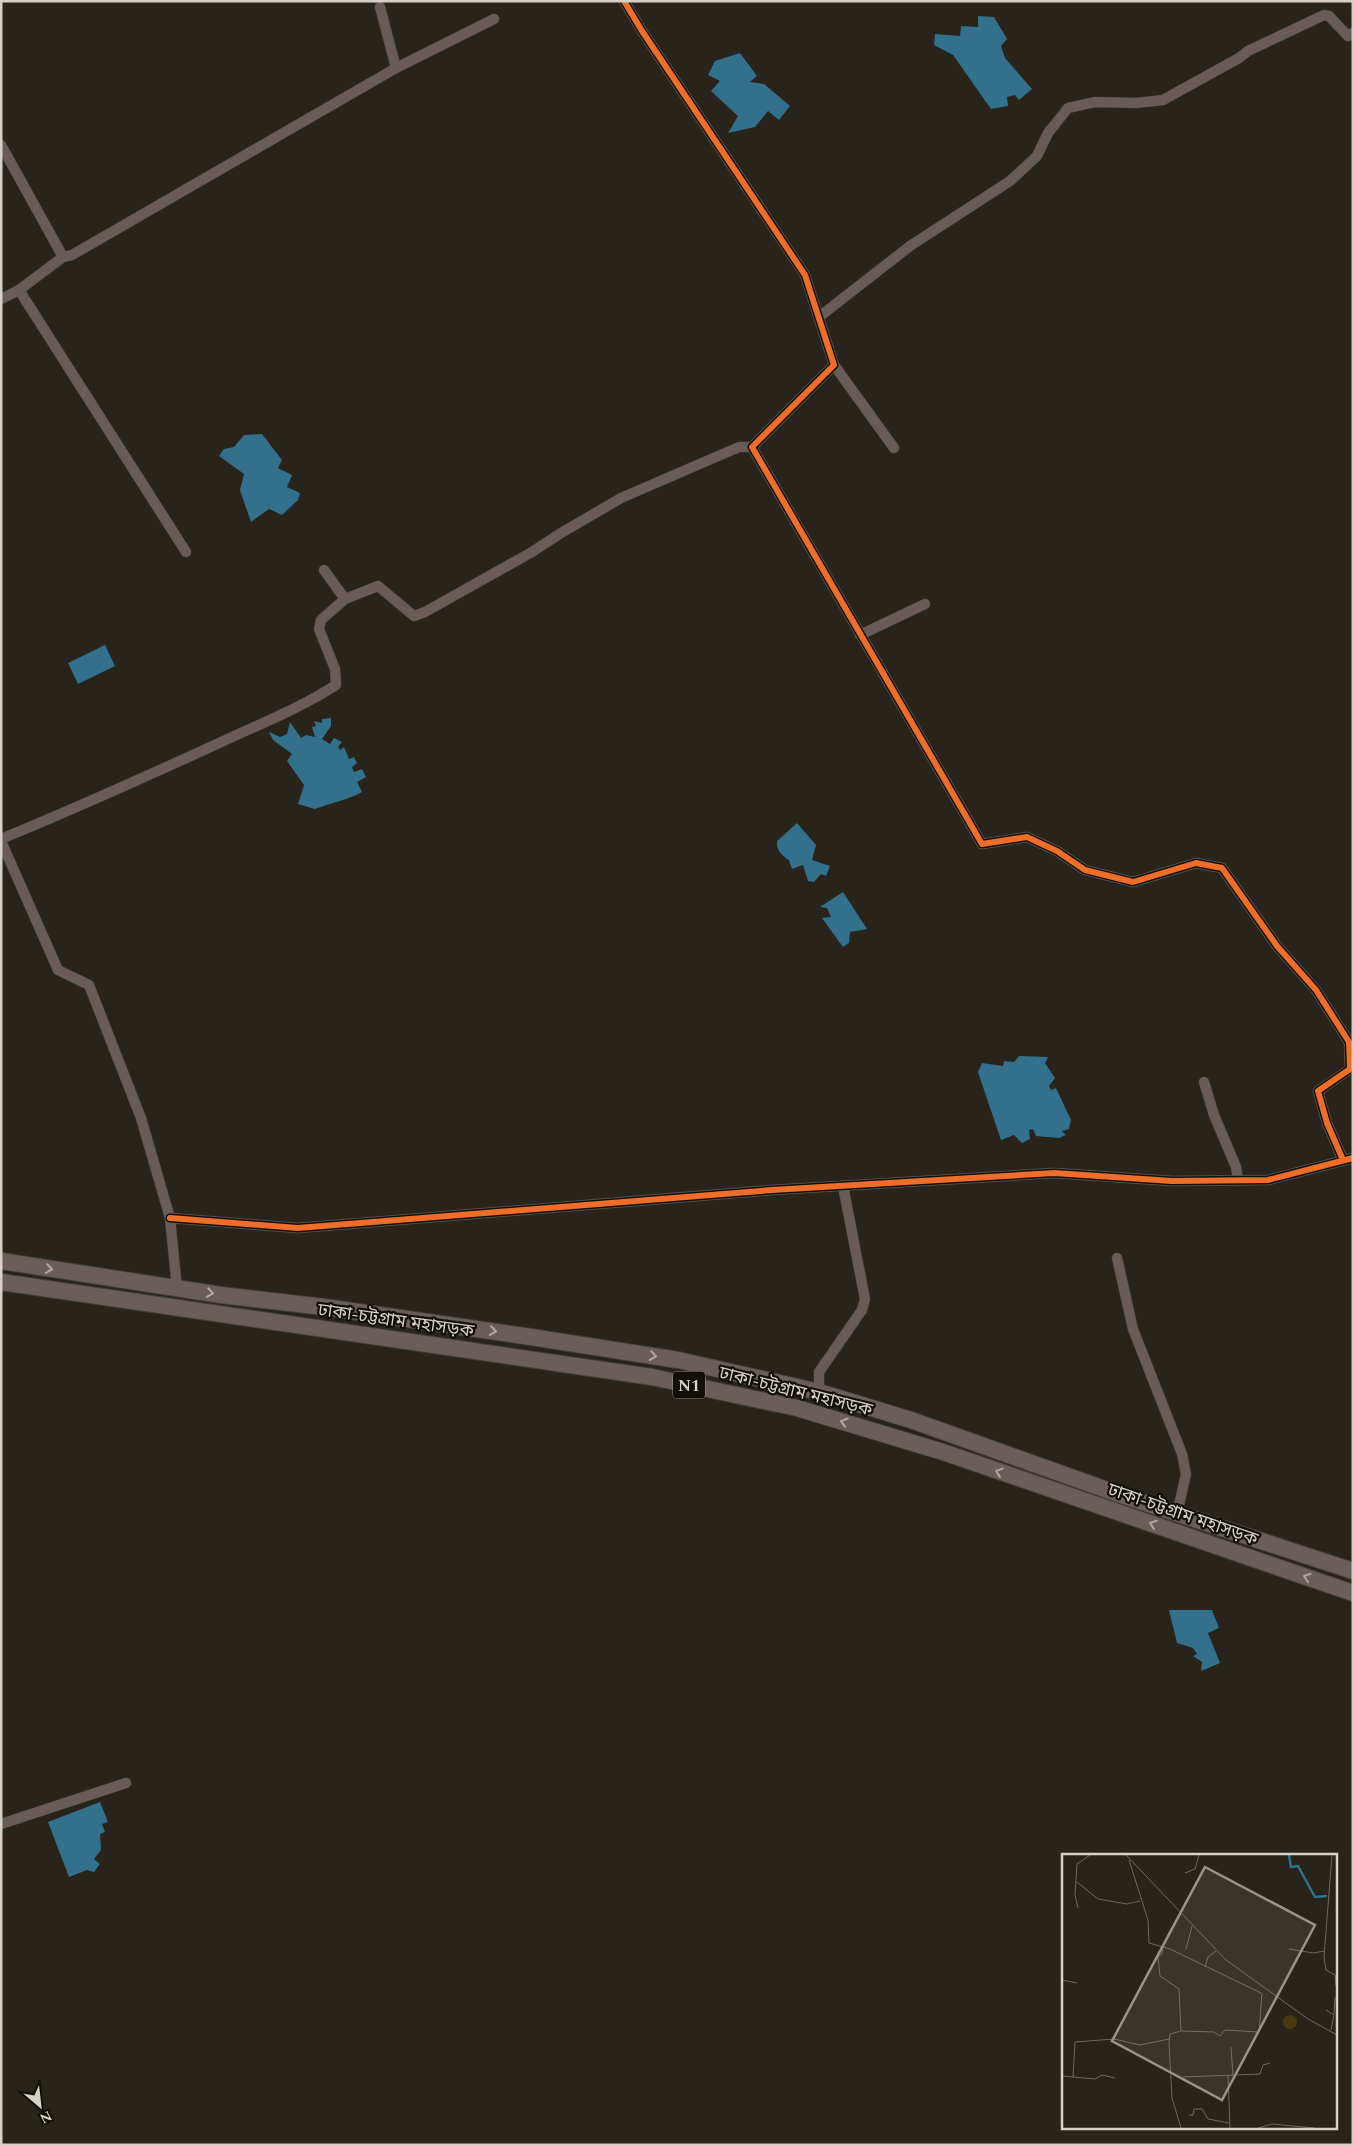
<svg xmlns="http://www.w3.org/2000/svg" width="1354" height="2146" viewBox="0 0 1354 2146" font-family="Spectral,'Noto Sans Bengali',serif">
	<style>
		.water { fill: #32708b }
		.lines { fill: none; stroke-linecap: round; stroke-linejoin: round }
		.minor-casing { stroke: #433f38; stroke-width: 11 }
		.trunk-casing { stroke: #433f38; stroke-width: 18 }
		.minor { stroke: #695b58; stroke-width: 10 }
		.trunk { stroke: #6a5e5a; stroke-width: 16 }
		.cycleway-casing { stroke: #120f09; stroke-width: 9 }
		.cycleway { stroke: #ee6e29; stroke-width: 6 }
		.oneway { stroke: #b0a9a2 }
		.labels { text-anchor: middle; stroke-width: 4.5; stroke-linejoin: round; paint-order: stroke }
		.shield { fill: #120f09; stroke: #9a978f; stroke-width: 1 }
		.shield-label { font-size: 16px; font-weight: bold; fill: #d5d1c8 }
		.street-label { font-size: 18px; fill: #d5d1c8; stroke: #120f09 }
		.inset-river { fill: none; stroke: #32708b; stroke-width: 2.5 }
		.inset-road { fill: none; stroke: #6d6961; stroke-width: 1 }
		.view { fill: #98948c; fill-opacity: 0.15; stroke: #98948c; stroke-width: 2.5 }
		.inset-edge { fill: none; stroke: #d5d1c8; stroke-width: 2.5 }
	</style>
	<rect width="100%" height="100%" fill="#28241c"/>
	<g class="water">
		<path d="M978,16L994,17L1007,39L1001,46L1005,58L1032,89L1019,100L1015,95L1007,97L1008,106L991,109L953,55L934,45L935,34L960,36L961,26L978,27Z"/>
		<path d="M740,53L757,76L750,82L764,84L790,106L779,120L768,111L755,127L728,133L738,116L711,91L720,81L708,75L715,61Z"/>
		<path d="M262,434L282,460L278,468L292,475L287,487L300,493L298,500L282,515L269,509L251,522L240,490L244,474L219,456L224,449L234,447L244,435Z"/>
		<path d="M105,645L115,666L78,684L68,663Z"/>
		<path d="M331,718V726L322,739L330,744L334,738L342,742L338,747L340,750L344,747L349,759L354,757L357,763L352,767L354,772L362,769L366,777L357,782L362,792C346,801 332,802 315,809L298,804L304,785L287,761L292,754L273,740L269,732L280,737L287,734L290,722L301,738L306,735L315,737L312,727L316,726L314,721L322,723V719Z"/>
		<path d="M797,823L816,845L812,860L830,866L826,876L821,874L814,882L808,881L803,865L792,869L789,860C782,856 776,850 777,841Z"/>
		<path d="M843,892L867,929L850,932L849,943L843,947L822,918L831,917L827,908L820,907Z"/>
		<path d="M1019,1056L1048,1057L1045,1063L1055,1078L1049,1086L1051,1090L1056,1088L1071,1120L1069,1129L1062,1131L1066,1135L1059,1138L1036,1136L1033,1129L1029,1130L1030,1139L1022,1143L1014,1135L1001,1140L978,1072L982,1063L1003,1066L1004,1061L1014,1062Z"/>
		<path d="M1169,1610H1212L1219,1628L1208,1633L1220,1663L1201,1671L1202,1662L1193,1656L1197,1654L1193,1648L1177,1643Z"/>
		<path d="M100,1802L108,1822L102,1824L105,1832L100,1834L101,1850L94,1859L100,1864L94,1872L87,1870L69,1877L48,1822Z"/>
	</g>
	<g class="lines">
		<defs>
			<g id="minor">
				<path d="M624,1L642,31L805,275L834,365L752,447L982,844L1027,837L1057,851L1085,870L1133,882L1196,863L1222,868L1277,946L1316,990L1349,1042L1350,1069L1318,1091L1327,1123L1343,1160"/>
				<path d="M380,7L396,68"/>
				<path d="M1,145L63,257"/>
				<path d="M19,290L186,552"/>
				<path d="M1,299L19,290L63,257L72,255L396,68L494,19"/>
				<path d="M819,317L910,246L1010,181L1037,156L1048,133L1068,108L1095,102L1136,103L1163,100L1239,58L1248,51L1324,15L1329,16L1348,36L1353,33"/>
				<path d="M834,365L894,448"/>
				<path d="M324,570L345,599"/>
				<path d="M860,635L925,604"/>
				<path d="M1,839C74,809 145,777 217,744C257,725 299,709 336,685L335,669L319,629L321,620L345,599L378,586L414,616L425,612L532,552L561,533L621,498L739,447H752"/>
				<path d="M1,841L58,970L89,985L141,1118L170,1218L177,1288"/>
				<path d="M1204,1082L1214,1115L1236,1167L1238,1180"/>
				<path d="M170,1218L298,1228L772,1190L1054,1173L1172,1181L1268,1180L1353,1158"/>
				<path d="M1117,1258L1133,1329L1182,1454L1186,1474L1177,1514"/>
				<path d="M819,1392V1372L862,1310L865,1299L843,1186"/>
				<path d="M1,1824L126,1783"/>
			</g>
			<g id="trunk">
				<path d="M1,1261L221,1295L324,1307L531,1337L678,1360L819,1392L911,1420L1124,1496L1353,1571"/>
				<path d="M1,1282L652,1377L797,1408L943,1452L1353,1593"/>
			</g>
		</defs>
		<use href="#minor" class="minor-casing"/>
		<use href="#trunk" class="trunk-casing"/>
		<use href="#minor" class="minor"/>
		<use href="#trunk" class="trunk"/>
		<defs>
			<g id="cycleway">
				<path d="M624,1L642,31L805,275L834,365L752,447L982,844L1027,837L1057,851L1085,870L1133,882L1196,863L1222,868L1277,946L1316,990L1349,1042L1350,1069L1318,1091L1327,1123L1343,1160"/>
				<path d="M170,1218L298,1228L772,1190L1054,1173L1172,1181L1268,1180L1353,1158"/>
			</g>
		</defs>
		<use href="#cycleway" class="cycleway-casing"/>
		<use href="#cycleway" class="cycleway"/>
	</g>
	<defs><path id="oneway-chevron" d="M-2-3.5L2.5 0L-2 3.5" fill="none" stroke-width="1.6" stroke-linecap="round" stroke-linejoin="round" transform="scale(1.25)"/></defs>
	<g class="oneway">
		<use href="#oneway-chevron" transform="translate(49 1269) rotate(9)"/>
		<use href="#oneway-chevron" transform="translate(210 1293) rotate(9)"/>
		<use href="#oneway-chevron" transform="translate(493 1331) rotate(8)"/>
		<use href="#oneway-chevron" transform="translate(653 1356) rotate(9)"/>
		<use href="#oneway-chevron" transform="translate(844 1422) rotate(-163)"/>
		<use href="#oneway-chevron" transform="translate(999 1472) rotate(-161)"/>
		<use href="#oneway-chevron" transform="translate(1153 1524) rotate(-161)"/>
		<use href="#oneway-chevron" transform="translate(1307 1577) rotate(-161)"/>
	</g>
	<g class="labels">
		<rect class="shield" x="673" y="1371.5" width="32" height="27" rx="4"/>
		<g class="shield-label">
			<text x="689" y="1391">N1</text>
		</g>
		<g class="street-label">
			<text transform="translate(396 1320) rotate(8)" y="6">ঢাকা-চট্টগ্রাম মহাসড়ক</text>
			<text transform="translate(796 1391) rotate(14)" y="6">ঢাকা-চট্টগ্রাম মহাসড়ক</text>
			<text transform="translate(1183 1514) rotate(19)" y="6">ঢাকা-চট্টগ্রাম মহাসড়ক</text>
		</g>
	</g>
	<g transform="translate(1062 1854)">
		<rect width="275" height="275" fill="#28241c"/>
		<path d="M221 168a7 7 0 1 1 14 0a7 7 0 1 1-14 0Z" fill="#493912"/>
		<path class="inset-river" d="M227,1L229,13L236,12L253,43L265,42"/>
		<path class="inset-road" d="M64,1L164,106L246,165L275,181M270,1L262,103L264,116L273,121L274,132M67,6L86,66L87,89L108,95L199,139M123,19L133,15L137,1M15,28L36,45L65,50L78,47M16,54L13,41L15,10L28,1M101,93L100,100L96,103L98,122L117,135L119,177L108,180L107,189L110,244L119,274M124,95L130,72M227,95L251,99L263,97M143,113L146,103L154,97M0,126L15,129M264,156L272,161L269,176M272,160L273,143M119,177L152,178L158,182L163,176L197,178L200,139M169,193L171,222M0,222L33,225L40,221L53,224M166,222L168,274M11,223L13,188L52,185L78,191L107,185M121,223L198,220L201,211L208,209M127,261H131L132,255H140L146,265L167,269M196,274L210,270L252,274"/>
		<path class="view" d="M143,13L253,71L160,246L50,187Z"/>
		<rect width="275" height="275" class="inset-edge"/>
	</g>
	<rect width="1354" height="2146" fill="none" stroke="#d5d1c8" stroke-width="5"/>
	<g transform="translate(40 2106) rotate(152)" stroke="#120f09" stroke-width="4" paint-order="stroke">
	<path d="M0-4L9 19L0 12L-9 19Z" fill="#d5d1c8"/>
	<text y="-8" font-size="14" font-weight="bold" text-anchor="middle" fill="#d5d1c8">N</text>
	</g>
</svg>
